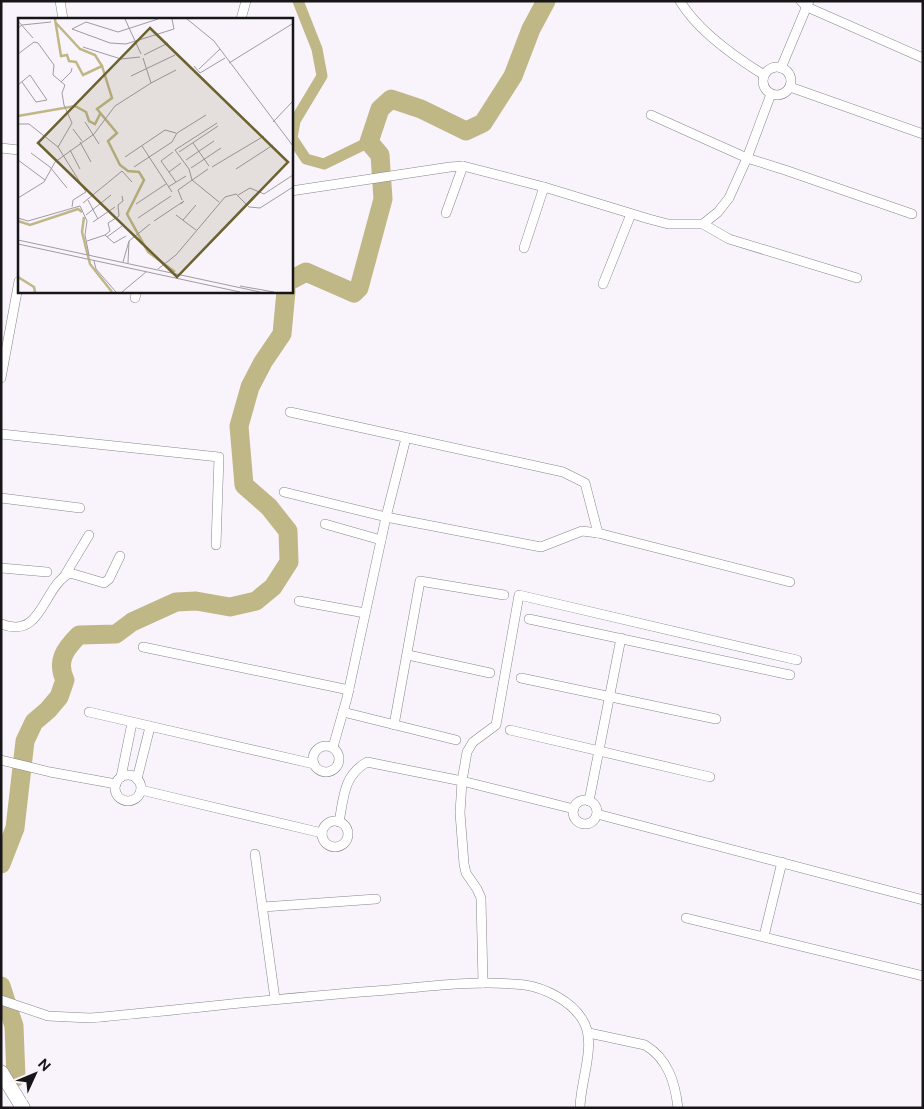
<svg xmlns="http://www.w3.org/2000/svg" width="924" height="1109" viewBox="0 0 924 1109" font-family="'Public Sans',sans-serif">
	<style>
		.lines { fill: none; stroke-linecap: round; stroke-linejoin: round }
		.canal { stroke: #c0b787; stroke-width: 11 }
		.river { stroke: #c0b787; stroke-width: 19 }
		.street-casing { stroke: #89858c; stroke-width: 10 }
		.primary-casing { stroke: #89858c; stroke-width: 15 }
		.street { stroke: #fff; stroke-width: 9 }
		.primary { stroke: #fff; stroke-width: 14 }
		.inset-river { fill: none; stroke: #c0b787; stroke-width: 2.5 }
		.inset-road { fill: none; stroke: #9f9ba1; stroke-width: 1 }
		.view { fill: #6b622e; fill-opacity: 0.15; stroke: #6b622e; stroke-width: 2.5 }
		.inset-edge { fill: none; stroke: #171518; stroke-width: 2.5 }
	</style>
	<rect width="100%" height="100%" fill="#f9f4fc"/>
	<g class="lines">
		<path class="canal" d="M298,1L317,49L322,76L295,121L292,138L306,159L324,164L369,142"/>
		<g class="river">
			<path d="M291,280L306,272L354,293L359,288L383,199L380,155L369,142L380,109L391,99L421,109L466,131L483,123L513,76L531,29L546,1"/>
			<path d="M1,864L15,828L25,741L34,722L48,710L59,697L65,680C56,661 65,649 79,635L116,634L132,622L176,602L196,601L230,607L256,601L273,587L289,562L288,531L269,507L244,485L239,426L250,387L263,362L282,334L286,291"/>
			<path d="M1,986L14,1026L16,1077"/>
		</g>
		<defs>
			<g id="street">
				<path d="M60,1L63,19"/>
				<path d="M680,1C697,30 735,57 764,75"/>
				<path d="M801,1L807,7L923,58"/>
				<path d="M241,19L246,1"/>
				<circle cx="777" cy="81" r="14"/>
				<path d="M781,68L809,1"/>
				<path d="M790,87L923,134"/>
				<path d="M651,115L747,158L785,170L912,214"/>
				<path d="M1,148L19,150"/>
				<path d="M291,191L450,167L463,166L544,187L649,219L668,224H703L718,212L729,198L747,158L771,94"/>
				<path d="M446,213L463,166"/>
				<path d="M703,224L729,239L857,278"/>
				<path d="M524,248L544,187"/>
				<path d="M603,284L631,214"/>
				<path d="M135,298L137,291"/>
				<path d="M1,378L19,281"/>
				<path d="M290,412L563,472L585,483L598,533"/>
				<path d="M1,434L219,457L216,545"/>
				<path d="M284,492L386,517L541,547L582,531L598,533L790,582"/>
				<path d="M1,498L80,508"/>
				<path d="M325,524L381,540"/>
				<path d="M1,568L47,572"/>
				<path d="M65,575L89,535"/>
				<path d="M299,601L365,613"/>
				<path d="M529,619L790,675"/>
				<path d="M1,624C43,640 42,587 70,573L104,583L109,579L120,556"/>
				<path d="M143,647L349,690"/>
				<path d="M408,655L490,673"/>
				<path d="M521,678L716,719"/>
				<path d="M89,712L314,764"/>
				<path d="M343,712L456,740"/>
				<path d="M394,725L420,581L504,595"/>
				<path d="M510,730L710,777"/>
				<circle cx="326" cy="759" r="13"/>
				<path d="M333,747L347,698L386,517L406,438"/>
				<path d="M1,760L50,772L116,784"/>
				<circle cx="128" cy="788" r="13"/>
				<path d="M121,777L132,723"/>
				<path d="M137,779L150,727"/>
				<path d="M141,790L322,833"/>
				<circle cx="585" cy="812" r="12"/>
				<path d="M589,801L621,638"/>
				<path d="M597,814L923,900"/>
				<circle cx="335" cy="834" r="13"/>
				<path d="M339,822C344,797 343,776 367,762L462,781L574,809"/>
				<path d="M255,854L275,999"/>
				<path d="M263,907L376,899"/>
				<path d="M686,918L923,976"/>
				<path d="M764,936L782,862"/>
				<path d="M483,983L481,898L477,889L466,873L464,864L460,813L462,781L467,752L473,742L496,725L519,595L797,660"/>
				<path d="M1,1000L48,1016L90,1018C189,1009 288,997 388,990C433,986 479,980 525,985C545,988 571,1001 582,1019C598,1042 580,1081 580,1108"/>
				<path d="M589,1033L645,1045C668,1059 675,1082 678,1108"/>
			</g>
			<path id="primary" d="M1,1072L23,1108"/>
		</defs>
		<use href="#street" class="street-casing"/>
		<use href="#primary" class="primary-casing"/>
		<use href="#street" class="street"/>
		<use href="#primary" class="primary"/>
	</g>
	<g transform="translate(18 18)">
		<rect width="275" height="275" fill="#f9f4fc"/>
		<path class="inset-river" d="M37,1L43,38L49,37L51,43L58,44L65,57L84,48L94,80L79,91L99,115L90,123L102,147L110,153L121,154L126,162L109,196L130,234L157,254M38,5L62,31L77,37L84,48M0,98L57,88L68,94L71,103L77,106L82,96M66,199L64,214L72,246L94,274M0,203L12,207L60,191L64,194M0,259L16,269L17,274"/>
		<path class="inset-road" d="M107,1L123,36M140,1L100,14L68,4L54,11L92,25L108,26L156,11L154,1M169,1L196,23L275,128M0,3L15,20M0,10L4,7L33,4M65,29L103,41L122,39M0,36L16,24L20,25L36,47L35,57L47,67L44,75L46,87L54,105L40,129L68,174L55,182L54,189M126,37L150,25M211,45L274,6M176,48L182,55L207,40M181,51L202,31M113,58L157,37M43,64L53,54L54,50M133,65L158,52M0,67L12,57L29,82L18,84L4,64M67,104L81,126M255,104L275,83M199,105L157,132L171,151L174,162L201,184M0,106H11L40,129M55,111L64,123M62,124L73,144M175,125L191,148M124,128L154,174M52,132L62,151M155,134L143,143L158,164M161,134L200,108M13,135L32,149L49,170M107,139L147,112L158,115M0,142L27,162M168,142L196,123M116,149L154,124L159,115L188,97M194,149L246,118M173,150L203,130M218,151L255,127M151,154L163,145M150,169L168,158M220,177L232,170L246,176L275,157M0,180L26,164L37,144L76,116L97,88L133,65L125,40M70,182L80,201M164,182L160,172L190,151M65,185L104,153L114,164M118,186L148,166M68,197L93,177M158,197L178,212M0,200L10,203L62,188L69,203L67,217L71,237M120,200L153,178M165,202L178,187M136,203L166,183L163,186M75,204L97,189M87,217L92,213L90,205L101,198L100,187L105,183L104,178M89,219L104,208M0,222L242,274M69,223L87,217L96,225L108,218M111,223L132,206M0,226L222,274M76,243L78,251L98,274M105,244L111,223L110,245M140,251L158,237L207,179L218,176L231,189L242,190L275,169M222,268L256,274M104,274L128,254"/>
		<path class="view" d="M132,10L270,144L159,259L20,125Z"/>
		<rect width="275" height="275" class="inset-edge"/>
	</g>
	<rect width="924" height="1109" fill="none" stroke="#171518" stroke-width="5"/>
	<g transform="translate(35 1074) rotate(46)" stroke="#f9f4fc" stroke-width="4" paint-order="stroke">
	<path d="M0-4L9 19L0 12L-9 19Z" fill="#171518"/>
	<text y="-8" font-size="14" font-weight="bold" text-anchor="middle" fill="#171518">N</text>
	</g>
</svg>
